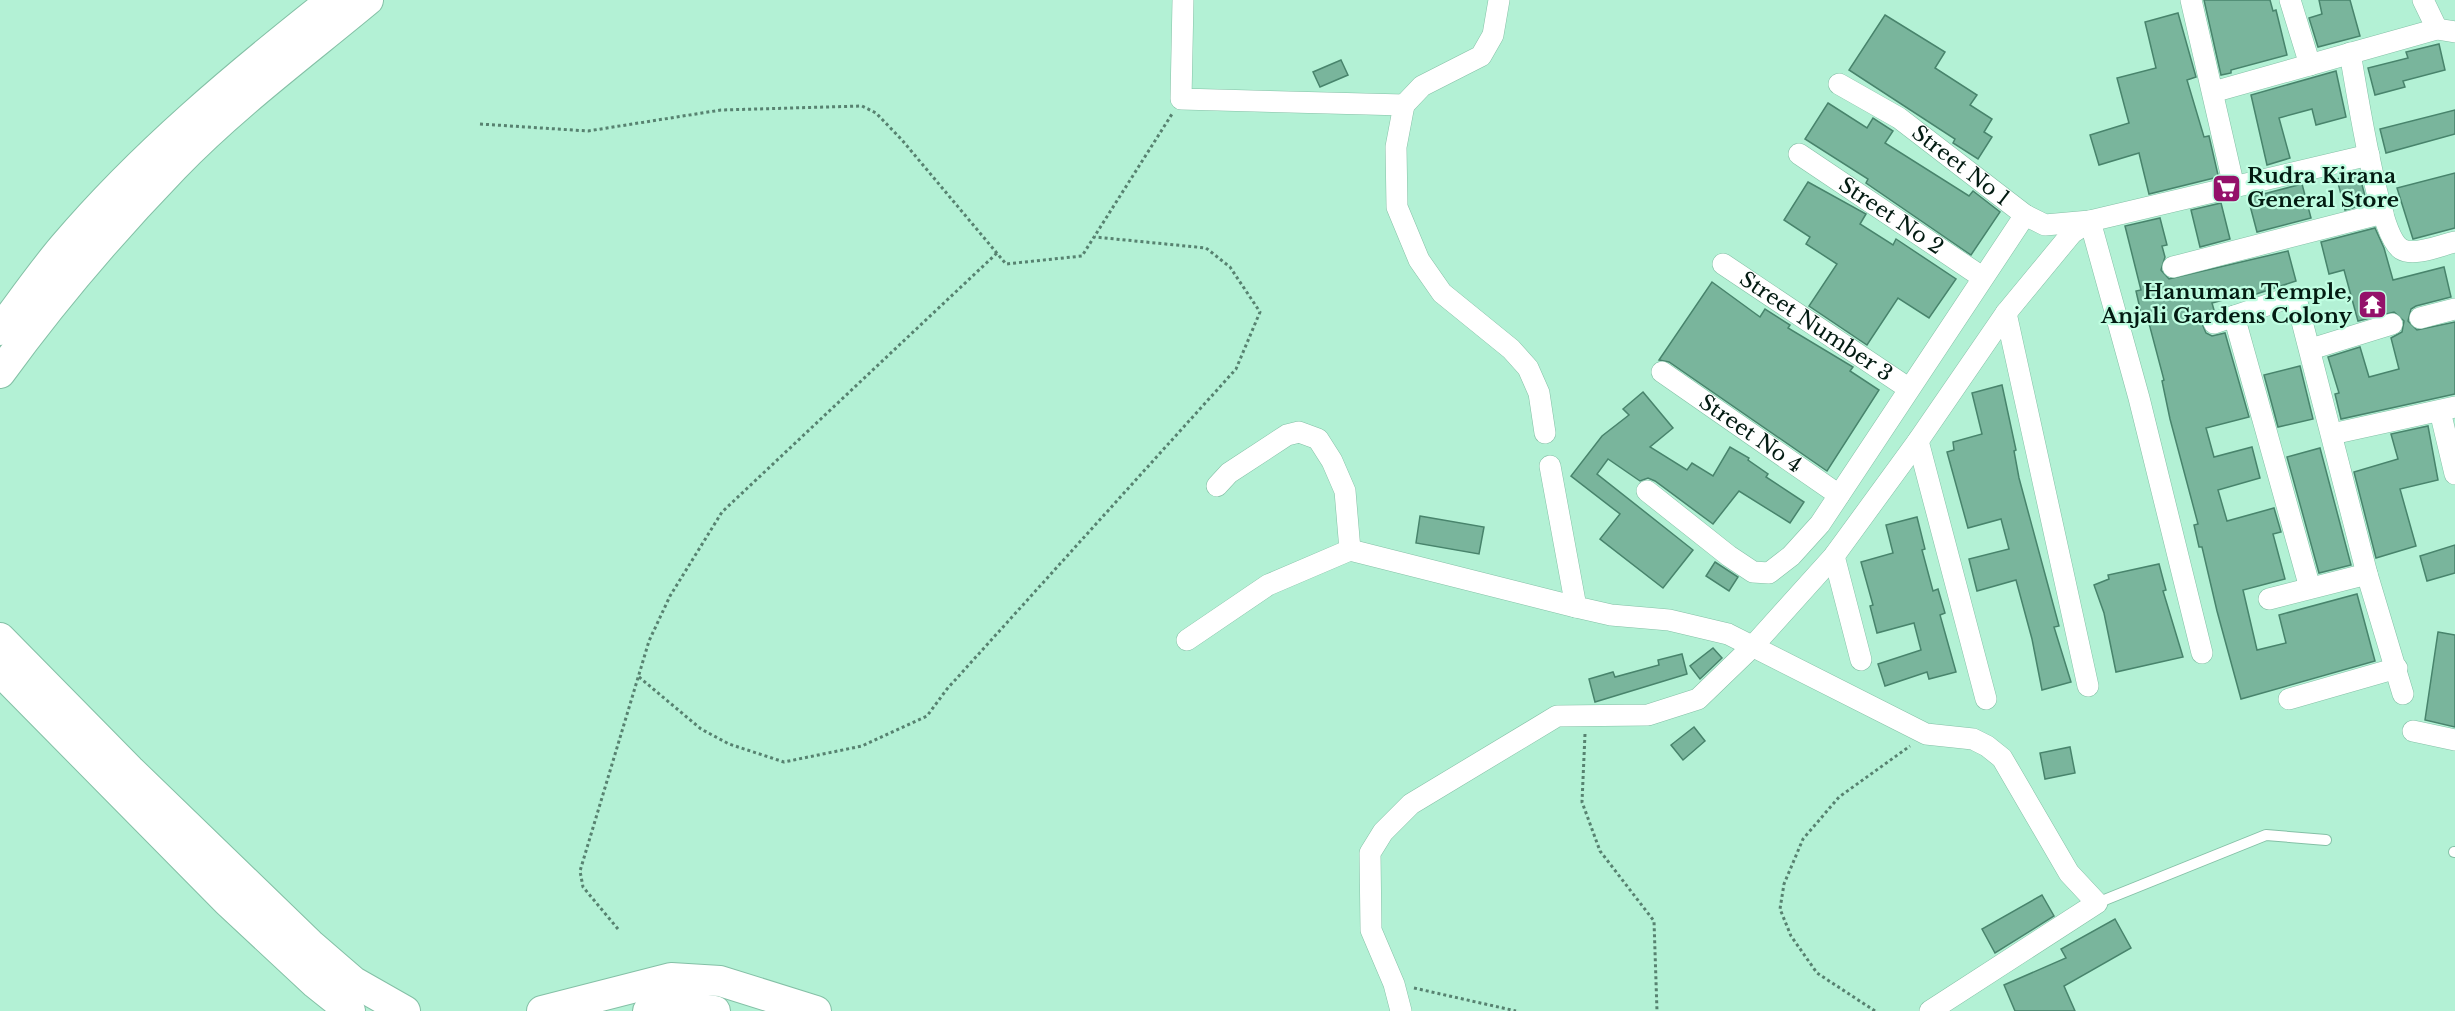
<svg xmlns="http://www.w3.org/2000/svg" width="2455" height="1011" viewBox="0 0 2455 1011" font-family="'Libre Baskerville',serif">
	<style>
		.building { fill: #79b59c; stroke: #48846c; stroke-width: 1.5 }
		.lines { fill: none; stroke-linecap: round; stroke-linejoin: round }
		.service-casing { stroke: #84c0a6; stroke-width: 12 }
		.minor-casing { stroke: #84c0a6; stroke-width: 22 }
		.secondary-casing { stroke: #84c0a6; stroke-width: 32 }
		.path { stroke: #578270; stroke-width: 3; stroke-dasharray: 3 3; stroke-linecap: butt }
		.service { stroke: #fff; stroke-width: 10 }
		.minor { stroke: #fff; stroke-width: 21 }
		.secondary { stroke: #fff; stroke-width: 30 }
		.labels { text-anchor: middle; stroke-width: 4.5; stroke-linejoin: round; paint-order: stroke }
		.street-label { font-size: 21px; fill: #031b12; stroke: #c0fee2 }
		.poi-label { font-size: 21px; font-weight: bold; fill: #031b12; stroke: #c0fee2; text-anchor: start }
	</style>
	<rect width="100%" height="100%" fill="#b3f1d5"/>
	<g class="building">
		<path d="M2204,0H2270L2273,11L2276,10L2287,55L2231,70V73L2221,75Z"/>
		<path d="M2319,0H2350L2360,36L2318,47L2309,18L2322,14Z"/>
		<path d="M2178,13L2196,77L2187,80L2204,137L2209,136L2218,175L2214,178L2149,194L2139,153L2099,165L2090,135L2129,123L2117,78L2156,68L2145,22Z"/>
		<path d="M1885,15L1945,52L1935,68L1977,95L1970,105L1992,119L1984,132L1992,137L1978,159L1953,143L1955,139L1849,70Z"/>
		<path d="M2439,44L2445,70L2403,81L2405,87L2375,95L2368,68L2408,58L2406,52Z"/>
		<path d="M1341,60L1348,75L1320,87L1313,72Z"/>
		<path d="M2336,71L2346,117L2316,125L2312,109L2279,118L2290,158L2267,165L2251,95Z"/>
		<path d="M1828,103L1867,128L1873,118L1893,131L1885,143L1969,196L1973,191L2000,212L1971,255L1866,183L1868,179L1805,139Z"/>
		<path d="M2455,110V134L2386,153L2380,129Z"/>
		<path d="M2359,173L2367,204L2345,210L2337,179Z"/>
		<path d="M2455,173V228L2413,239L2397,188Z"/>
		<path d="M1808,182L1866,214L1860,224L1893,245L1896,239L1956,279L1929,318L1898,298L1867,345L1809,306L1837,264L1806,244L1810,237L1784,220Z"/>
		<path d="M2302,184L2311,218L2257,232L2248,198Z"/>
		<path d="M2221,203L2230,239L2200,247L2191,210Z"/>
		<path d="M2160,218L2167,245L2162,246L2165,257L2161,270L2169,279L2288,251L2296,281L2247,297L2246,294L2212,303L2214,310L2205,314L2201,321L2206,333L2212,336L2225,333L2249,417L2206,428L2214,457L2252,447L2260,478L2218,490L2227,521L2274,508L2281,532L2273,534L2285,579L2243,590L2257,650L2286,643L2279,615L2357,594L2375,661L2241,699L2217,611L2202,547H2199L2194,525L2198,524L2170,419L2162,381L2164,380L2146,312L2141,313L2136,291L2141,290L2125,226Z"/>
		<path d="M2375,228L2384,248L2393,280L2444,267L2451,297L2416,306L2411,309L2408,321L2417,330L2455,322V394L2341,419L2335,394L2339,393L2328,357L2360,347L2369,377L2399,369L2391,338L2402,332L2404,321L2394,312L2358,321L2344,270L2329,274L2321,242Z"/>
		<path d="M1712,282L1760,317L1765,309L1790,325L1788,328L1853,367L1850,371L1879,390L1827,471L1669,362L1659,360Z"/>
		<path d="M2300,366L2313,419L2278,427L2264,375Z"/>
		<path d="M2002,385L2016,450L2014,451L2019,478L2059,626L2054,627L2071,682L2042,690L2032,639L2016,580L1977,591L1969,559L2009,549L2001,519L1968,528L1947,452L1954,450L1953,442L1982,434L1972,393Z"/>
		<path d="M1643,392L1673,428L1650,447L1687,470L1692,463L1713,476L1730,447L1749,458L1748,460L1768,474L1766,477L1804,502L1790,523L1739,491L1713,524L1655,481L1648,478L1640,481L1608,459L1597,474L1693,550L1663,588L1600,539L1620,514L1571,476L1602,436L1629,415L1623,409Z"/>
		<path d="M2428,426L2438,480L2400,489L2416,546L2376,558L2354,472L2398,459L2391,434Z"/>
		<path d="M2320,448L2351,565L2319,573L2287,457Z"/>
		<path d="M1420,516L1484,527L1479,554L1416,543Z"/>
		<path d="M1917,517L1925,549L1922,550L1933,591L1938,589L1945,613L1940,615L1956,672L1929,679L1927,672L1885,686L1878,664L1921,650L1914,623L1877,633L1870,606L1873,605L1861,562L1893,553L1886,525Z"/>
		<path d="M2455,545V573L2427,581L2420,556Z"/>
		<path d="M1715,562L1738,577L1729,591L1706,576Z"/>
		<path d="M2159,564L2166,590L2163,591L2183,657L2116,672L2104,613L2094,585L2109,579L2108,575Z"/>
		<path d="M2438,632L2455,635V727L2425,720Z"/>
		<path d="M1713,648L1722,658L1700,679L1690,666Z"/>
		<path d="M1682,654L1687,674L1595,702L1589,679L1613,672L1615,677L1659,665L1658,660Z"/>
		<path d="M1694,727L1705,741L1683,760L1671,745Z"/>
		<path d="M2070,747L2075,773L2045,779L2040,753Z"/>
		<path d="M2042,895L2054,916L1995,953L1982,929Z"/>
		<path d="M2115,919L2131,948L2064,986L2075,1011H2015L2004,985L2066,958L2061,949Z"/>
	</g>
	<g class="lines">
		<defs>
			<g id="service">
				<path d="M2454,852H2455"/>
				<path d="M2097,903L2266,835L2326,840"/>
			</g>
			<g id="minor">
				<path d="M1183,0L1181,99L1404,105L1396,147L1397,207L1419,260L1442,293L1511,349L1528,368L1539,393L1545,433"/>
				<path d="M2191,0L2234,187"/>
				<path d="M2290,0L2310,65"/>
				<path d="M2423,0L2437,29"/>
				<path d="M2350,53C2356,85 2378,235 2401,249C2414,257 2441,245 2455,242"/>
				<path id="s1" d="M1839,84L1899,118L2025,215L2045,225L2090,221L2139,398L2202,653"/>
				<path d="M2213,92L2437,29L2455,32"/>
				<path d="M1404,105L1422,86L1481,56L1493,35L1499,0"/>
				<path id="s2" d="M1799,154L1982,277"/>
				<path id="s3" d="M1723,264L1908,388"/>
				<path d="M2173,267L2383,213"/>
				<path d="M2006,313L2088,686"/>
				<path d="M2234,316L2310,588"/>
				<path d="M2420,318L2455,309"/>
				<path d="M2214,323L2288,298L2297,302L2367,574L2403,694"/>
				<path d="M2311,349L2392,324"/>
				<path id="s4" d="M1662,372L1839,495"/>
				<path d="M2440,411L2455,474"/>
				<path d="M2332,434L2455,407"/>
				<path d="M1918,441L1986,699"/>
				<path d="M1550,466L1576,607L1611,615L1669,620L1728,634L1926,734L1973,739L1987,746L2002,758L2069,873L2097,903L1930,1011"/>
				<path d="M1217,486L1229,473L1287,435L1299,432L1318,439L1332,461L1345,491L1350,550"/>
				<path d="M1647,491L1729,556L1753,572L1769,573L1791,556L1820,524L2025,215"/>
				<path d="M1834,556L1861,660"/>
				<path d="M2269,599L2367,574"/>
				<path d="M1187,640L1268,585L1350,550L1576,607"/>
				<path d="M2289,699L2397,668"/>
				<path d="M2413,731L2455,740"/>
				<path d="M1401,1011L1394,984L1371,930L1370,853L1383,832L1411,804L1557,716L1648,715L1698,699L1753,646L1834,556L1918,441L2006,313L2072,233L2090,221L2369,155"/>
			</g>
			<g id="secondary">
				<path d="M0,330C21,302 41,273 64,246C142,154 237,75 332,0"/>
				<path d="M0,373C53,300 112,231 174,167C233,106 303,54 368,0"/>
				<path d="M0,638L130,770L310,944L354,982L405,1011"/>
				<path d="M0,671L227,901L315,983L350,1011"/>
				<path d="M542,1011L671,978L720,981L816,1011"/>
				<path d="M648,1011L680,1006L715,1011"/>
			</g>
		</defs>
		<use href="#service" class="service-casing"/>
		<use href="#minor" class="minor-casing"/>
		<use href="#secondary" class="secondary-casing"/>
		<g class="path">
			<path d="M480,124L588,131L721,110L862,106L876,113L902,140L1006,264L1082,256L1172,114"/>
			<path d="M639,677L701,729L729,744L784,762L862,746L927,716L947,689L1236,369L1260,312L1230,267L1206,248L1095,237"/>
			<path d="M1585,734L1582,802L1600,851L1654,921L1657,1011"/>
			<path d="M618,929L583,887L580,871L649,641L670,596L722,512L997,253"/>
			<path d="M1414,988L1516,1011"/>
			<path d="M1875,1011L1817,973L1791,936L1780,909L1784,884L1803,839L1839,797L1910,746"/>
		</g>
		<use href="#service" class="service"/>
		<use href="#minor" class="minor"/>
		<use href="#secondary" class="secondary"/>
	</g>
	<defs>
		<symbol id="supermarket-square" viewBox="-11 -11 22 22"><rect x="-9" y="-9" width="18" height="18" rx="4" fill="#94116a" stroke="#c0fee2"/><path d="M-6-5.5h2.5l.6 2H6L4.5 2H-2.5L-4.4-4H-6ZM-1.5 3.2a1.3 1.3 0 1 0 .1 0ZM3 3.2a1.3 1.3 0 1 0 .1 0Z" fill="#fff"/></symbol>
		<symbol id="temple-square" viewBox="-11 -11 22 22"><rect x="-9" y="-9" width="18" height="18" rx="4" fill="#94116a" stroke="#c0fee2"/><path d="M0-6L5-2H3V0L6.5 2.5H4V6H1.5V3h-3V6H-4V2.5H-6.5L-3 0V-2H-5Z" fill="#fff"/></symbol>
	</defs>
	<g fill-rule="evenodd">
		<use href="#supermarket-square" x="2210" y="172" width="33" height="33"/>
		<use href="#temple-square" x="2356" y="288" width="33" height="33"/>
	</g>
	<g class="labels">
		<g class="street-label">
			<text dy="7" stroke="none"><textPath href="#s1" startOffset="147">Street No 1</textPath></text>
			<text dy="7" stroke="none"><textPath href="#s2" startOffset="111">Street No 2</textPath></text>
			<text dy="7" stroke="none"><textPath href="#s3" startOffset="112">Street Number 3</textPath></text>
			<text dy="7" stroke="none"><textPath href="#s4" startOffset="108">Street No 4</textPath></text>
		</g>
		<g class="poi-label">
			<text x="2247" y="183">Rudra Kirana<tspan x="2247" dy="24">General Store</tspan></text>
			<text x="2352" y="299" text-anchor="end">Hanuman Temple,<tspan x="2352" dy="24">Anjali Gardens Colony</tspan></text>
		</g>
	</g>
</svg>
